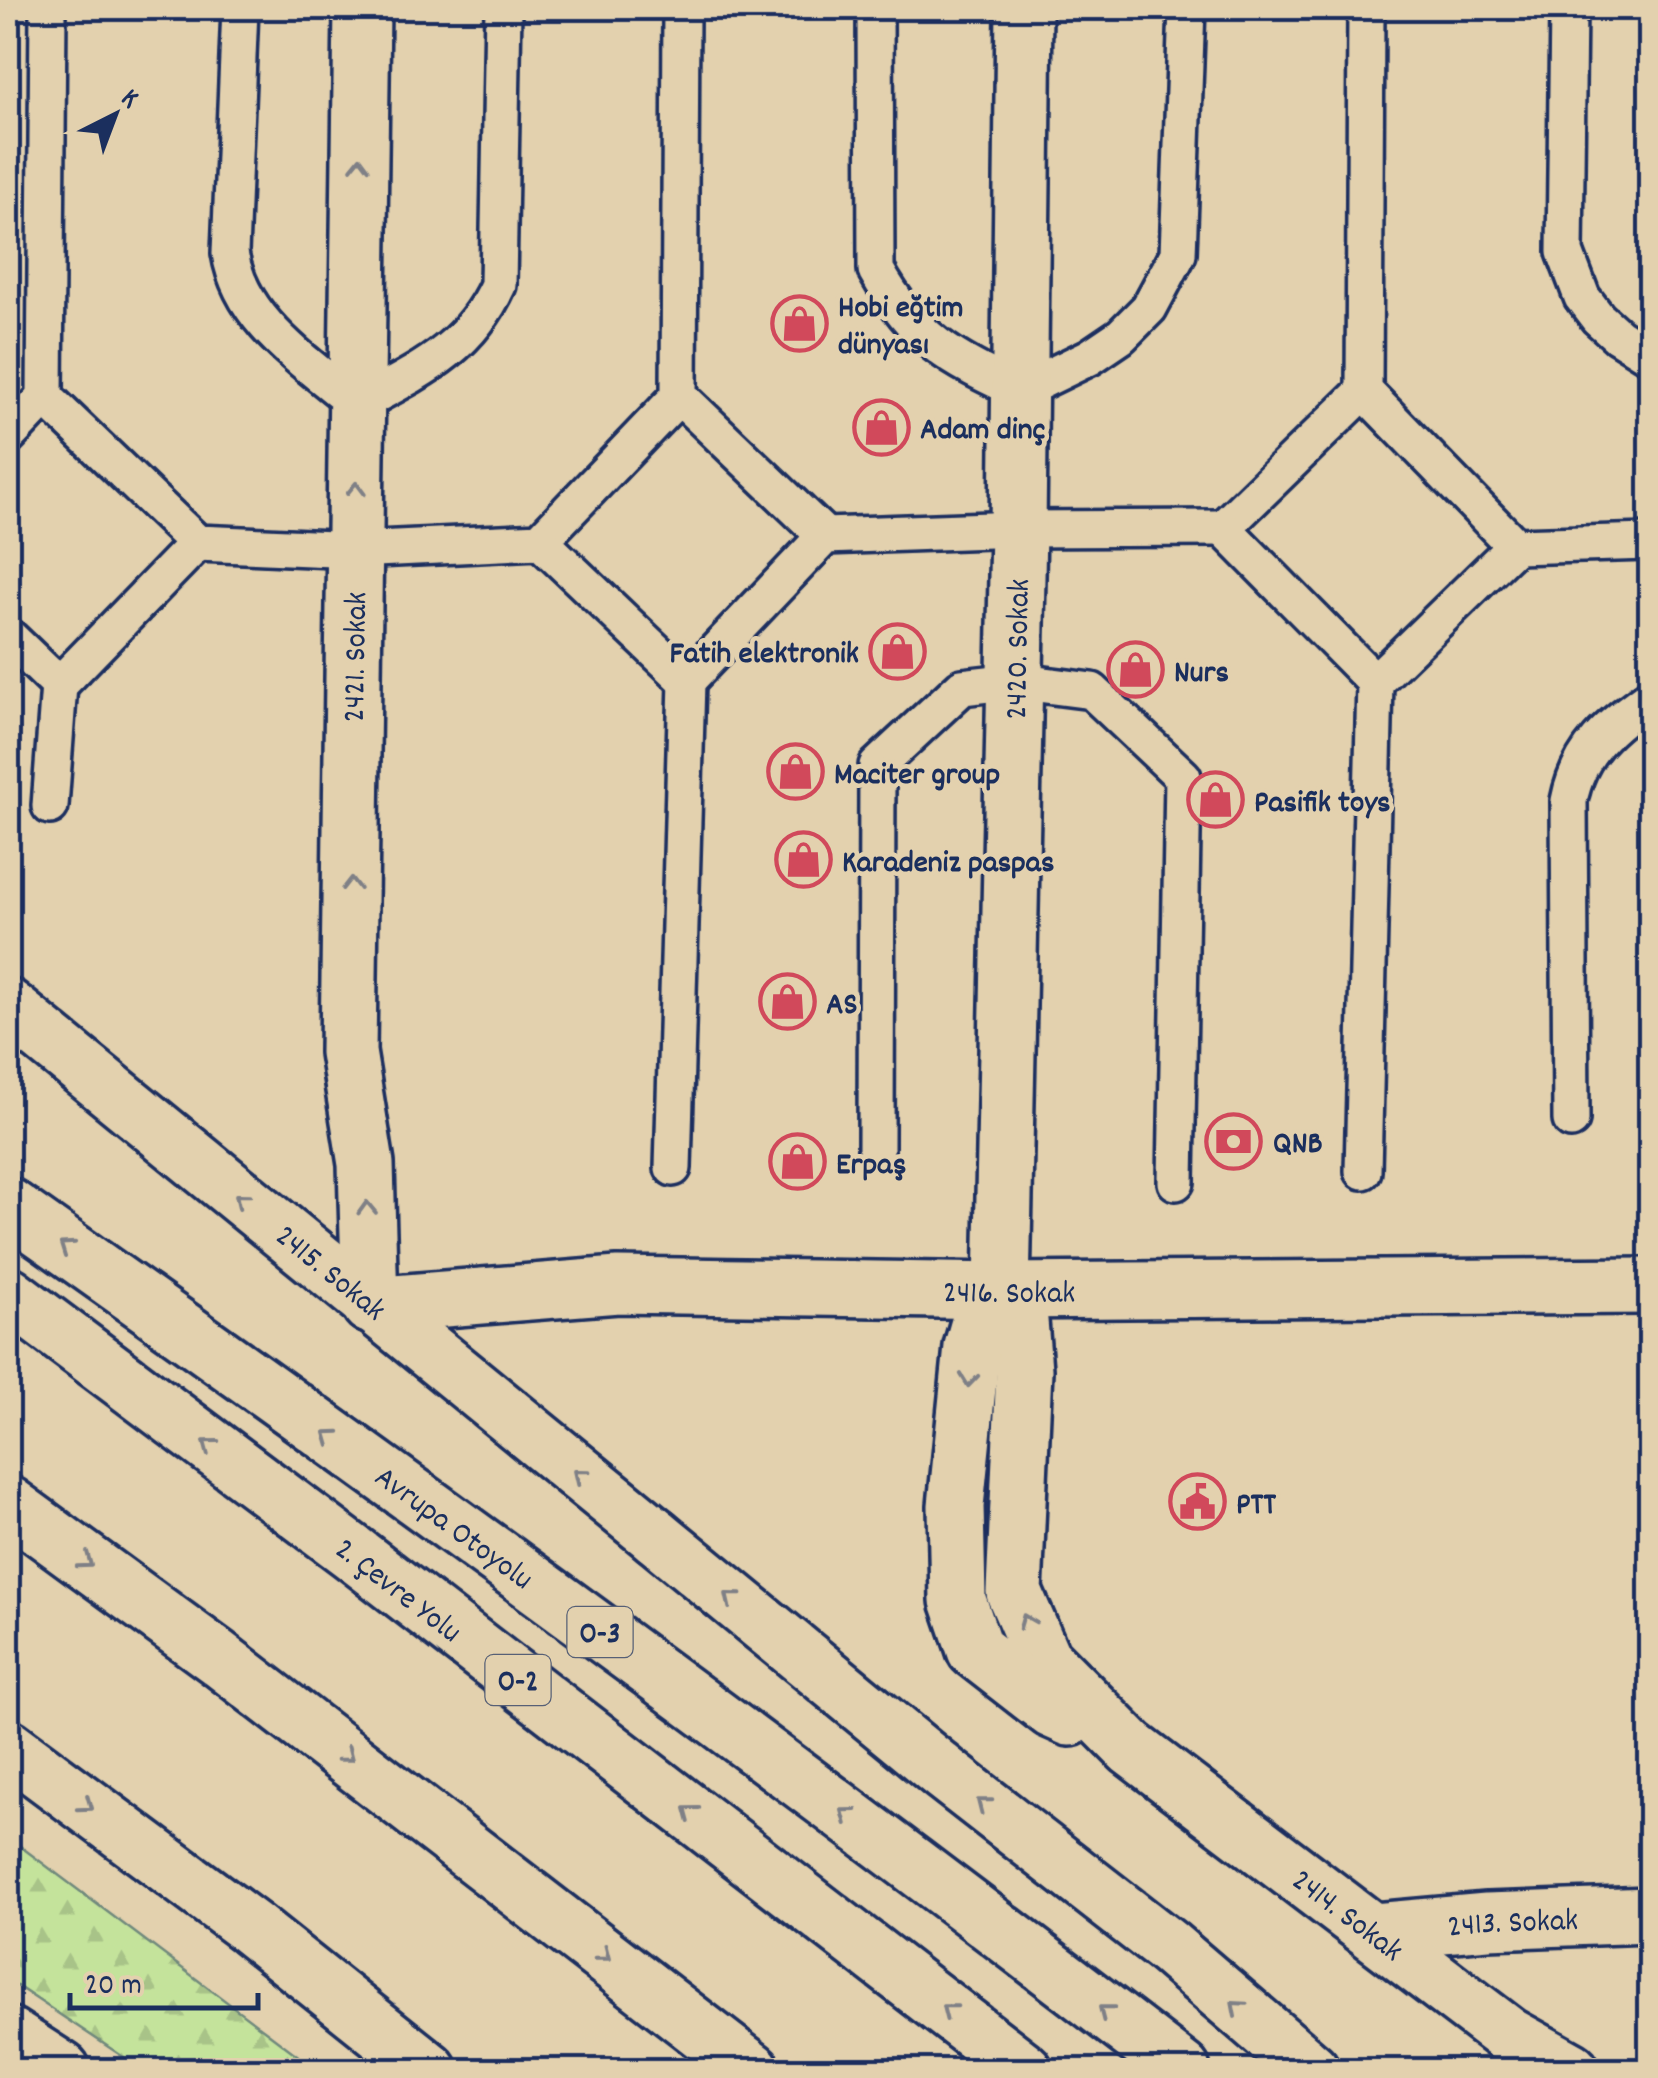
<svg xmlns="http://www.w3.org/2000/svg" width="1658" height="2078" viewBox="0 0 1658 2078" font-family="Dekko,sans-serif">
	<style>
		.forest { fill: url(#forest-firs); stroke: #70897c; stroke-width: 2.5 }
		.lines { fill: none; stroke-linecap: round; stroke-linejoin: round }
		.lane-casing { stroke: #1b2f5e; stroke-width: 42 }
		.street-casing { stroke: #1b2f5e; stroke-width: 62 }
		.secondary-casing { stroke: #1b2f5e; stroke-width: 62 }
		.primary-casing { stroke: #1b2f5e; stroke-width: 62 }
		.highway-casing { stroke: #1b2f5e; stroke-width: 62 }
		.lane { stroke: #e3d1ae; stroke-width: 35 }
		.street { stroke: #e3d1ae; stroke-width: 55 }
		.secondary { stroke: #e3d1ae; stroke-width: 55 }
		.primary { stroke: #e3d1ae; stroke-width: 55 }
		.highway { stroke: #e3d1ae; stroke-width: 55 }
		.oneway { stroke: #7f8086 }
		.labels { text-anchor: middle; stroke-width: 9; stroke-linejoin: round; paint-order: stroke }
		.shield { fill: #e3d1ae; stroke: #576076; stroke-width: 2.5 }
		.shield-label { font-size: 30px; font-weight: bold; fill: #1b2f5e }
		.poi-label { font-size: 32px; font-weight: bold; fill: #1b2f5e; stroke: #e3d1ae; text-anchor: start }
		.street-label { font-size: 32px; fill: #1b2f5e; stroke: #e3d1ae }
	</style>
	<defs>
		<pattern id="forest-firs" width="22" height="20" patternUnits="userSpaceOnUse" patternTransform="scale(2.5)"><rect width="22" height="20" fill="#c4e39b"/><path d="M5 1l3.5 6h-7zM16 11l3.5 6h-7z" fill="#a8c388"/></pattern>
	</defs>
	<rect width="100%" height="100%" fill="#e3d1ae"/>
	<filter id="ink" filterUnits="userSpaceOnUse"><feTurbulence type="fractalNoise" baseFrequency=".01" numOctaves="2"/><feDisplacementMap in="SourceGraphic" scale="20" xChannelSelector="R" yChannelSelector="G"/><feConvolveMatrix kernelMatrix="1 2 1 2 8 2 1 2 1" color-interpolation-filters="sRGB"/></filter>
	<g filter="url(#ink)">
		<path class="forest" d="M8,1837L317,2070H143L8,1980Z"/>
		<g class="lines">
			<defs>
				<g id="lane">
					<path d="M240,8L230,253C241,322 307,362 357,405C417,372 468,351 498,285L503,8"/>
					<path d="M875,8L876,270C915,340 949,358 1020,391L1090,357L1121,336L1149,308L1178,254L1187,8"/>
					<path d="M1568,8L1565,252L1582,297L1598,318L1618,336L1650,356"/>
					<path d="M1364,391L1223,528L1375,682"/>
					<path d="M679,396L681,8"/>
					<path d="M45,397L48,8"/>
					<path d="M8,436L45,397L197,543L355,550L540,541L679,396L825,536"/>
					<path d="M540,541L687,681L825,536L1018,529L1223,528"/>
					<path d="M1515,546L1650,542"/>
					<path d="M8,636L59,685L197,543"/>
					<path d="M50,806L59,685"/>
					<path d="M1571,1120L1569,801C1579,749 1610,726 1650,697"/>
					<path d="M876,1150L877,766L962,687L1014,681L1092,691L1183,777L1176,1182"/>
					<path d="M673,1168L687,681"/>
					<path d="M1363,1171L1375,682L1515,546L1364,391L1366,8"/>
				</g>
				<g id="street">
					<path d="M362,8L348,1052L366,1164L370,1305"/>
					<path id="s1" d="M1002,1291L1018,529L1024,8"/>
					<path id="s2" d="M1002,1291L1020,1321L1024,1370L1014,1592L1043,1659L1131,1748L1508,2035L1571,2070"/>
					<path d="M1002,1291L980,1319L972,1347L956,1506L958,1600L975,1650L1052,1710L1070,1718"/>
					<path id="s3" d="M1375,1931L1487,1921L1650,1915"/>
				</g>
				<g id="secondary">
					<path id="s4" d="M8,1007L656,1536"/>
					<path id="s5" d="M370,1305L618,1285L1002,1291L1650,1286"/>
				</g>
				<path id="primary" d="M8,2035L62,2070"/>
				<g id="highway">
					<path id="s6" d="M8,1206C405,1486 797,1773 1182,2070"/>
					<path id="s7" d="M8,1294L352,1552L1024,2070"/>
					<path d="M8,1504L217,1657L752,2070"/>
					<path d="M656,1536L944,1773L1169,1948L1311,2070"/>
					<path d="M8,1747L250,1927L429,2070"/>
				</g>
			</defs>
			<use href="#lane" class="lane-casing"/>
			<use href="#street" class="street-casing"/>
			<use href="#secondary" class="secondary-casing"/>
			<use href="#primary" class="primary-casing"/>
			<use href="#highway" class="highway-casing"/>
			<use href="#lane" class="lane"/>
			<use href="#street" class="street"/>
			<use href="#secondary" class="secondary"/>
			<use href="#primary" class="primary"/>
			<use href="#highway" class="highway"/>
		</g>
		<defs><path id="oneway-chevron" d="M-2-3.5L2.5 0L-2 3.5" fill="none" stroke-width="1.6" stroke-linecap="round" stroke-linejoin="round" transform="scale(2.5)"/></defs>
		<g class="oneway">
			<use href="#oneway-chevron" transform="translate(360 164) rotate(-89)"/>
			<use href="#oneway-chevron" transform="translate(356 489) rotate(-89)"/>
			<use href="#oneway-chevron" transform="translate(351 884) rotate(-90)"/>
			<use href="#oneway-chevron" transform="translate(241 1199) rotate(-141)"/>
			<use href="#oneway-chevron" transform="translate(367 1208) rotate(-92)"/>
			<use href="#oneway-chevron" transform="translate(66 1247) rotate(-145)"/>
			<use href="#oneway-chevron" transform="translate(969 1380) rotate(96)"/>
			<use href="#oneway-chevron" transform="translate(330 1436) rotate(-144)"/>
			<use href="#oneway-chevron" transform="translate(209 1445) rotate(-143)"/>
			<use href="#oneway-chevron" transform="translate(580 1475) rotate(-141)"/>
			<use href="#oneway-chevron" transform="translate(86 1562) rotate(36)"/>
			<use href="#oneway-chevron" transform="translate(731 1598) rotate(-141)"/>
			<use href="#oneway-chevron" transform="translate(1026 1621) rotate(-112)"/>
			<use href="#oneway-chevron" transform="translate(347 1756) rotate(38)"/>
			<use href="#oneway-chevron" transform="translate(983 1804) rotate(-142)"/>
			<use href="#oneway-chevron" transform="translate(86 1805) rotate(36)"/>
			<use href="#oneway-chevron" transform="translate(690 1812) rotate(-143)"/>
			<use href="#oneway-chevron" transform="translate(847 1814) rotate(-143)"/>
			<use href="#oneway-chevron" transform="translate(604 1955) rotate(38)"/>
			<use href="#oneway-chevron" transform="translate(1237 2007) rotate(-139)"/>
			<use href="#oneway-chevron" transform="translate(948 2010) rotate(-142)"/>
			<use href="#oneway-chevron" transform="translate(1105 2011) rotate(-142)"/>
		</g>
	</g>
	<defs>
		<symbol id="shop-ring" viewBox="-11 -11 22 22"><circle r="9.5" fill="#e3d1ae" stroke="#d1495b" stroke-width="1.5"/><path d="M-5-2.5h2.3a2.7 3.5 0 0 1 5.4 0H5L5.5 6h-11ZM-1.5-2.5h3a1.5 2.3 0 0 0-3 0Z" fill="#d1495b"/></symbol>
		<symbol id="bank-ring" viewBox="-11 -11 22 22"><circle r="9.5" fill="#e3d1ae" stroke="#d1495b" stroke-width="1.5"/><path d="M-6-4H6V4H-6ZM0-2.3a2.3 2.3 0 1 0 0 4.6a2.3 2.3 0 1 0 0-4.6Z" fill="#d1495b"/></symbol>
		<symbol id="civic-ring" viewBox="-11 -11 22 22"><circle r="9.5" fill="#e3d1ae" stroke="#d1495b" stroke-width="1.5"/><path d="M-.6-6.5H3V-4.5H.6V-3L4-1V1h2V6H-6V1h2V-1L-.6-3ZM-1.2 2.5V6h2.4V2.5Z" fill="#d1495b"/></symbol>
	</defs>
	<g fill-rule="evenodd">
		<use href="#shop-ring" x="768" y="292" width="63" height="63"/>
		<use href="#shop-ring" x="850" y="396" width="63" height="63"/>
		<use href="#shop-ring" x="866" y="620" width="63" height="63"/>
		<use href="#shop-ring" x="1104" y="638" width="63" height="63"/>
		<use href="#shop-ring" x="764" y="740" width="63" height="63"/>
		<use href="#shop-ring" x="1184" y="768" width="63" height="63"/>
		<use href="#shop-ring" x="772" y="828" width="63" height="63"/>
		<use href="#shop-ring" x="756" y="970" width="63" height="63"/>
		<use href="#bank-ring" x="1202" y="1110" width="63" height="63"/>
		<use href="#shop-ring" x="766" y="1130" width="63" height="63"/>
		<use href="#civic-ring" x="1166" y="1470" width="63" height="63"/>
	</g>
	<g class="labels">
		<g class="shield">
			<rect x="567.5" y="1607" width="65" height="50" rx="8"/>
			<rect x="485.5" y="1655" width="65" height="50" rx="8"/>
		</g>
		<g class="shield-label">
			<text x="600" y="1642">O-3</text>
			<text x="518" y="1690">O-2</text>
		</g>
		<g class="poi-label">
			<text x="838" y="316">Hobi eğtim<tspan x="838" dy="37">dünyası</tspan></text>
			<text x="920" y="438">Adam dinç</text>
			<text x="859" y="662" text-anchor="end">Fatih elektronik</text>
			<text x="1174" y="681">Nurs</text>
			<text x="834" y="783">Maciter group</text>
			<text x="1254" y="811">Pasifik toys</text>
			<text x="842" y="871">Karadeniz paspas</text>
			<text x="826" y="1013">AS</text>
			<text x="1273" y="1152">QNB</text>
			<text x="836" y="1173">Erpaş</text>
			<text x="1236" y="1513">PTT</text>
		</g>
		<g class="street-label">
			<text dy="11" stroke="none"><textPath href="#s1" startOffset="642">2420. Sokak</textPath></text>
			<text transform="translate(353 657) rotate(-89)" y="11">2421. Sokak</text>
			<text dy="11" stroke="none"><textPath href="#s4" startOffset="418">2415. Sokak</textPath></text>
			<text dy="11" stroke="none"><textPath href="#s5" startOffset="640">2416. Sokak</textPath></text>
			<text dy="11" stroke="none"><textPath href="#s6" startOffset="550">Avrupa Otoyolu</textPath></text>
			<text dy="11" stroke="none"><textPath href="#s7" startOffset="490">2. Çevre Yolu</textPath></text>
			<text dy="11" stroke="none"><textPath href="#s2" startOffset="778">2414. Sokak</textPath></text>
			<text dy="11" stroke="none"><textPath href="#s3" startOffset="138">2413. Sokak</textPath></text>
		</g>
	</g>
	<rect width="1658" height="2078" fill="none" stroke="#e3d1ae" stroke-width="40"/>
	<rect x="20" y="20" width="1618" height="2038" fill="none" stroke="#1b2f5e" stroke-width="4" filter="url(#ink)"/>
	<g transform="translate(115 115) rotate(42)" stroke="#e3d1ae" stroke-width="8" paint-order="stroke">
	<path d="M0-8L18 38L0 25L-18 38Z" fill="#1b2f5e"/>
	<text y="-15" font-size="28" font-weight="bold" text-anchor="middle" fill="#1b2f5e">K</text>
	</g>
	<path d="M70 1993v15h188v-15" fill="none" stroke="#1b2f5e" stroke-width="5"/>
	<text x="85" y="1993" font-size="30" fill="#1b2f5e" stroke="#e3d1ae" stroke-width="8" paint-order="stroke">20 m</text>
</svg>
